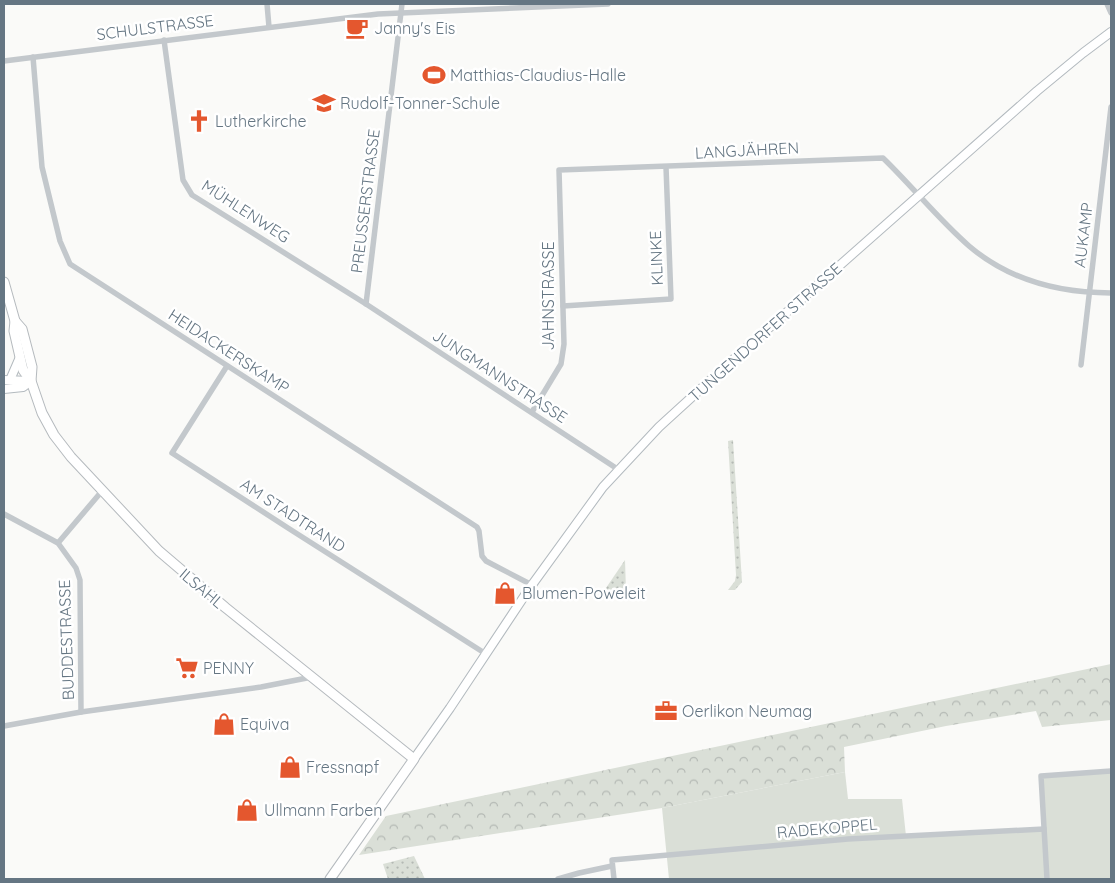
<svg xmlns="http://www.w3.org/2000/svg" width="1115" height="883" viewBox="0 0 1115 883" font-family="Quicksand,sans-serif">
	<style>
		.grass { fill: url(#grass-dots) }
		.forest { fill: url(#forest-crowns) }
		.garden { fill: #dadfd7 }
		.lines { fill: none; stroke-linecap: round; stroke-linejoin: round }
		.secondary-casing { stroke: #b3babf; stroke-width: 10 }
		.primary-casing { stroke: #b5babe; stroke-width: 11 }
		.street { stroke: #c3c8cc; stroke-width: 5.5 }
		.secondary { stroke: #fff; stroke-width: 8 }
		.primary { stroke: #fff; stroke-width: 9 }
		.labels { text-anchor: middle; stroke-width: 5; stroke-linejoin: round; paint-order: stroke }
		.street-label { font-size: 16px; fill: #657683; stroke: #fff }
		.poi-label { font-size: 16px; fill: #657683; stroke: #fff; text-anchor: start }
	</style>
	<defs>
		<pattern id="grass-dots" width="8" height="8" patternUnits="userSpaceOnUse" patternTransform="scale(1.25)"><rect width="8" height="8" fill="#dadfd7"/><path d="M2 2h.1M6 6h.1" fill="none" stroke="#b4b9b4" stroke-width="1.8" stroke-linecap="round"/></pattern>
		<pattern id="forest-crowns" width="20" height="18" patternUnits="userSpaceOnUse" patternTransform="scale(1.25)"><rect width="20" height="18" fill="#dadfd7"/><path d="M2 6a3 3 0 1 1 6 0M12 15a3 3 0 1 1 6 0" fill="none" stroke="#b4b9b4"/></pattern>
	</defs>
	<rect width="100%" height="100%" fill="#fafaf8"/>
	<g class="grass">
		<path d="M733,440L742,582L735,590H728L735,581L736,575L728,441Z"/>
		<path d="M625,560L626,592L606,593V588Z"/>
		<path d="M414,856L425,879H388L383,864Z"/>
	</g>
	<path class="forest" d="M1111,664V720L1042,727L1036,711L946,726L844,747L845,772L662,808L359,855L386,816Z"/>
	<path class="garden" d="M1111,771V879H669L662,808L845,772L848,799H902L906,836L1044,829L1041,776Z"/>
	<g class="lines">
		<defs>
			<g id="secondary">
				<path d="M4,380L31,381"/>
				<path d="M10,380L20,357"/>
				<path d="M4,389L23,387L31,381"/>
				<path d="M414,759L450,708L529,589L603,487L659,427L727,365L1037,91L1083,53L1111,32"/>
			</g>
			<g id="primary">
				<path d="M4,282L15,321L14,331L23,370L31,381"/>
				<path d="M15,321L22,329L32,367L31,381L42,413L54,435L71,457L159,551L226,608L414,759L330,879"/>
			</g>
		</defs>
		<use href="#secondary" class="secondary-casing"/>
		<use href="#primary" class="primary-casing"/>
		<g class="street">
			<path d="M267,4L269,27"/>
			<path d="M1107,4L1111,13"/>
			<path d="M164,40L183,180L192,195L366,304L619,470"/>
			<path d="M33,57L42,167L60,241L70,264L477,527L479,531L482,556L486,561L532,585"/>
			<path d="M4,61L378,14L608,4"/>
			<path d="M366,304L402,4"/>
			<path d="M563,306L671,299L666,167"/>
			<path d="M1081,365L1111,107"/>
			<path d="M227,366L172,453L288,528L486,654"/>
			<path d="M532,412L561,364L564,344L559,170L883,158C912,186 939,220 969,246C1009,280 1060,293 1111,293"/>
			<path d="M4,514L58,543L76,568L80,580L81,712"/>
			<path d="M58,543L102,491"/>
			<path d="M4,726L81,712L261,687L312,677"/>
			<path d="M558,879L579,873L612,866"/>
			<path d="M614,879L612,860L848,839L1044,829"/>
			<path d="M1047,879L1041,776L1111,771"/>
		</g>
		<use href="#secondary" class="secondary"/>
		<use href="#primary" class="primary"/>
	</g>
	<defs>
		<symbol id="cafe-bare" viewBox="-9 -9 18 18"><path d="M-5.5-4.5H6V0H3Q3 3.5 0 3.5H-2.5Q-5.5 3.5-5.5 0ZM3-3.2v2h1.7v-2ZM-6 4.5H4V6H-6Z" fill="#e4572e" stroke="#fff" stroke-width="2.5" paint-order="stroke"/></symbol>
		<symbol id="stadium-bare" viewBox="-9 -9 18 18"><path d="M0-5a6.5 5 0 1 0 0 10a6.5 5 0 1 0 0-10ZM-3.5-1.8h7v3.6h-7Z" fill="#e4572e" stroke="#fff" stroke-width="2.5" paint-order="stroke"/></symbol>
		<symbol id="school-bare" viewBox="-9 -9 18 18"><path d="M0-5L7-2L0 1L-7-2ZM-4 1L0 2.5L4 1V4Q0 6-4 4Z" fill="#e4572e" stroke="#fff" stroke-width="2.5" paint-order="stroke"/></symbol>
		<symbol id="church-bare" viewBox="-9 -9 18 18"><path d="M-1.2-6h2.4v3.5h3.3v2.4h-3.3V6h-2.4V-.1h-3.3v-2.4h3.3Z" fill="#e4572e" stroke="#fff" stroke-width="2.5" paint-order="stroke"/></symbol>
		<symbol id="shop-bare" viewBox="-9 -9 18 18"><path d="M-5-2.5h2.3a2.7 3.5 0 0 1 5.4 0H5L5.5 6h-11ZM-1.5-2.5h3a1.5 2.3 0 0 0-3 0Z" fill="#e4572e" stroke="#fff" stroke-width="2.5" paint-order="stroke"/></symbol>
		<symbol id="supermarket-bare" viewBox="-9 -9 18 18"><path d="M-6-5.5h2.5l.6 2H6L4.5 2H-2.5L-4.4-4H-6ZM-1.5 3.2a1.3 1.3 0 1 0 .1 0ZM3 3.2a1.3 1.3 0 1 0 .1 0Z" fill="#e4572e" stroke="#fff" stroke-width="2.5" paint-order="stroke"/></symbol>
		<symbol id="office-bare" viewBox="-9 -9 18 18"><path d="M-6-3h4V-5.5h4V-3h4V5H-6ZM-1-4.5V-3h2v-1.5ZM-6 0V1H6V0Z" fill="#e4572e" stroke="#fff" stroke-width="2.5" paint-order="stroke"/></symbol>
	</defs>
	<g fill-rule="evenodd">
		<use href="#cafe-bare" x="341" y="12" width="32" height="32"/>
		<use href="#stadium-bare" x="418" y="59" width="32" height="32"/>
		<use href="#school-bare" x="308" y="87" width="32" height="32"/>
		<use href="#church-bare" x="183" y="105" width="32" height="32"/>
		<use href="#shop-bare" x="489" y="577" width="32" height="32"/>
		<use href="#supermarket-bare" x="171" y="652" width="32" height="32"/>
		<use href="#office-bare" x="650" y="695" width="32" height="32"/>
		<use href="#shop-bare" x="208" y="708" width="32" height="32"/>
		<use href="#shop-bare" x="274" y="751" width="32" height="32"/>
		<use href="#shop-bare" x="231" y="794" width="32" height="32"/>
	</g>
	<g class="labels">
		<g class="street-label">
			<text transform="translate(155 27) rotate(-7)" y="6">SCHULSTRASSE</text>
			<text transform="translate(747 150) rotate(-3)" y="6">LANGJÄHREN</text>
			<text transform="translate(365 201) rotate(-83)" y="6">PREUSSERSTRASSE</text>
			<text transform="translate(246 211) rotate(33)" y="6">MÜHLENWEG</text>
			<text transform="translate(1083 235) rotate(-83)" y="6">AUKAMP</text>
			<text transform="translate(656 258) rotate(-92)" y="6">KLINKE</text>
			<text transform="translate(548 296) rotate(-90)" y="6">JAHNSTRASSE</text>
			<text transform="translate(765 332) rotate(-42)" y="6">TUNGENDORFER STRASSE</text>
			<text transform="translate(229 351) rotate(33)" y="6">HEIDACKERSKAMP</text>
			<text transform="translate(500 376) rotate(33)" y="6">JUNGMANNSTRASSE</text>
			<text transform="translate(293 515) rotate(33)" y="6">AM STADTRAND</text>
			<text transform="translate(202 588) rotate(40)" y="6">ILSAHL</text>
			<text transform="translate(66 640) rotate(-92)" y="6">BUDDESTRASSE</text>
			<text transform="translate(827 828) rotate(-5)" y="6">RADEKOPPEL</text>
		</g>
		<g class="poi-label">
			<text x="374" y="34">Janny's Eis</text>
			<text x="450" y="81">Matthias-Claudius-Halle</text>
			<text x="340" y="109">Rudolf-Tonner-Schule</text>
			<text x="215" y="127">Lutherkirche</text>
			<text x="522" y="599">Blumen-Poweleit</text>
			<text x="203" y="674">PENNY</text>
			<text x="682" y="717">Oerlikon Neumag</text>
			<text x="240" y="730">Equiva</text>
			<text x="306" y="773">Fressnapf</text>
			<text x="264" y="816">Ullmann Farben</text>
		</g>
	</g>
	<rect width="1115" height="883" fill="none" stroke="#657683" stroke-width="10"/>
</svg>
